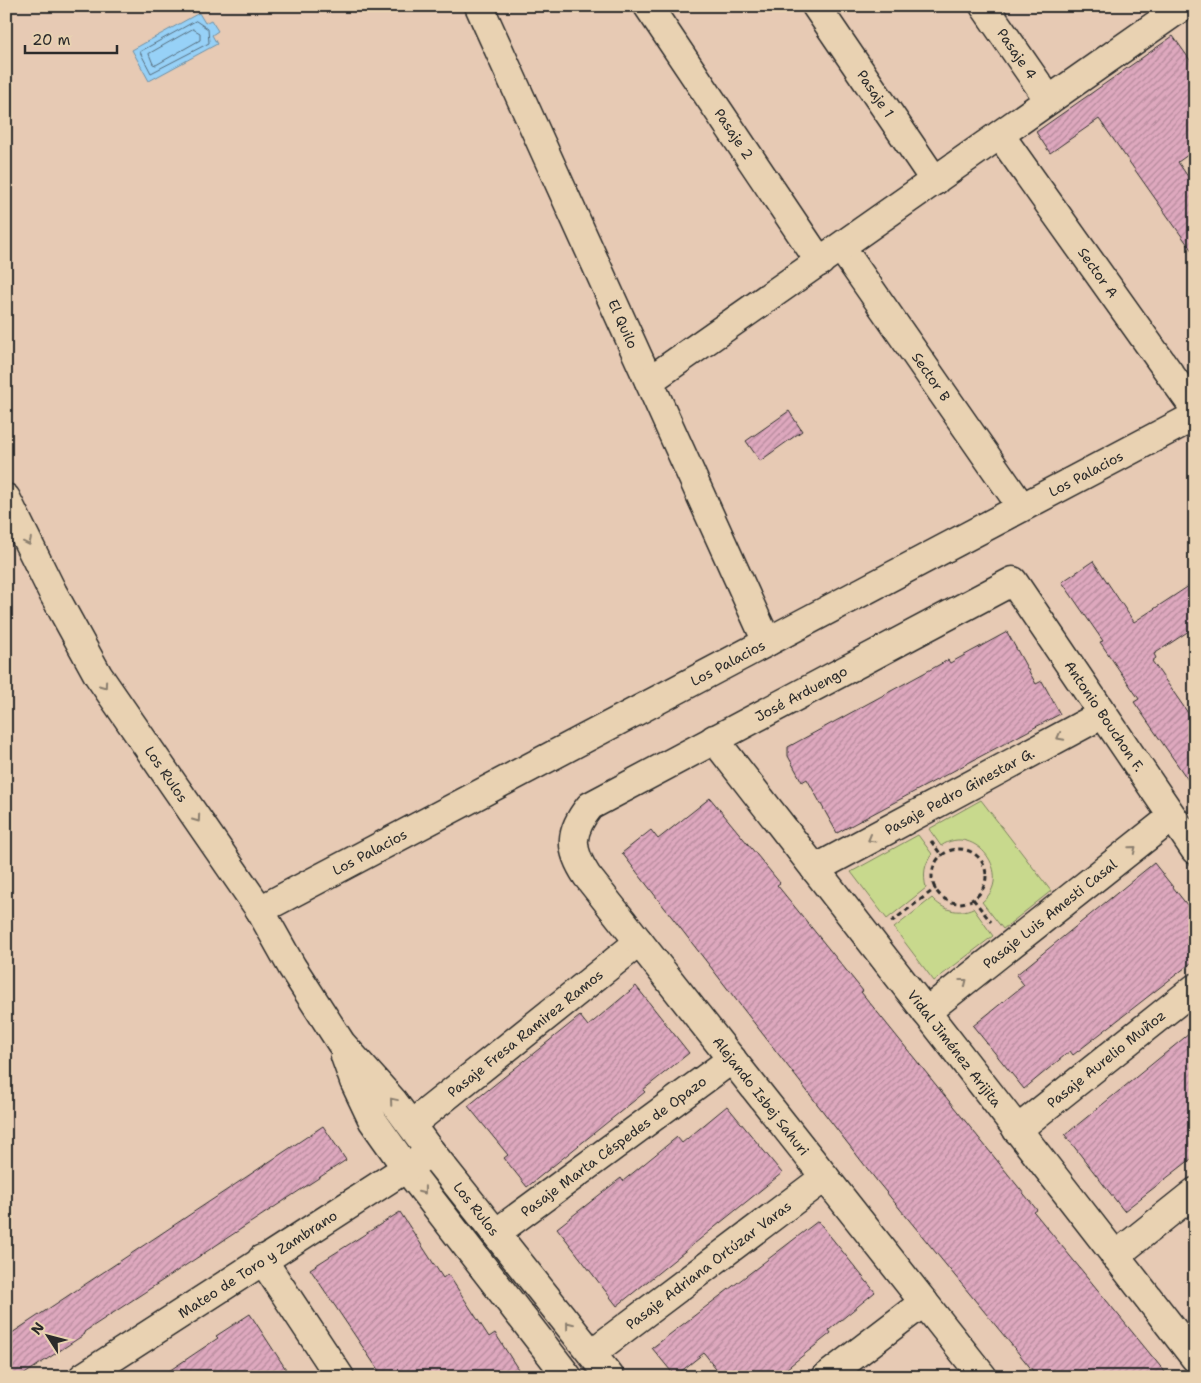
<svg xmlns="http://www.w3.org/2000/svg" width="1201" height="1383" viewBox="0 0 1201 1383" font-family="'Shantell Sans',sans-serif">
	<style>
		.green { fill: #c8d98d; stroke: #7a825c }
		.water { fill: #97d1f7; stroke: #6c8fa5 }
		.lines { fill: none; stroke-linecap: round; stroke-linejoin: round }
		.shore { stroke: #566d7d; stroke-width: 1 }
		.building { fill: url(#building-hatch); stroke: #2b2b2b }
		.minor-casing { stroke: #2b2b2b; stroke-width: 31 }
		.path { stroke: #2b2b2b; stroke-width: 3; stroke-dasharray: 5 4; stroke-linecap: butt }
		.minor { stroke: #e9d2b2; stroke-width: 28 }
		.oneway { stroke: #8a7e6e }
		.labels { text-anchor: middle; stroke-width: 4.5; stroke-linejoin: round; paint-order: stroke }
		.street-label { font-size: 14px; fill: #2b2b2b; stroke: #e9d2b2 }
	</style>
	<defs>
		<pattern id="building-hatch" width="6" height="6" patternUnits="userSpaceOnUse" patternTransform="scale(1.25)"><rect width="6" height="6" fill="#dea8be"/><path d="M-1 1l2-2M0 6l6-6M5 7l2-2" fill="none" stroke="#b4899b"/></pattern>
	</defs>
	<rect width="100%" height="100%" fill="#e7cab4"/>
	<filter id="ink" filterUnits="userSpaceOnUse"><feTurbulence type="fractalNoise" baseFrequency=".02" numOctaves="2"/><feDisplacementMap in="SourceGraphic" scale="10" xChannelSelector="R" yChannelSelector="G"/><feConvolveMatrix kernelMatrix="1 2 1 2 8 2 1 2 1" color-interpolation-filters="sRGB"/></filter>
	<g filter="url(#ink)">
		<g class="green">
			<path d="M981,800L1051,891L1003,929L982,902C1015,876 975,822 941,846L929,829Z"/>
			<path d="M918,835L932,854C924,865 923,874 926,888L887,919L851,872Z"/>
			<path d="M932,898C943,910 958,915 973,908L993,936L934,981L894,928Z"/>
		</g>
		<path class="water" d="M199,13L205,23L211,20L218,31L212,35L217,44L149,81L132,50Z"/>
		<g class="lines">
			<g class="shore">
				<path d="M196,21L208,29L209,43L151,73L140,52Z"/>
				<path d="M193,29L200,33V40L156,65L153,64L149,54Z"/>
			</g>
		</g>
		<g class="building">
			<path d="M1173,36L1195,67V150L1178,162L1195,187V255L1099,119L1050,153L1036,132Z"/>
			<path d="M789,411L802,431L760,461L746,441Z"/>
			<path d="M1093,561L1134,622L1195,582V627L1154,654L1156,658L1152,661L1195,723V790L1134,702L1139,699L1100,642L1103,641L1062,582Z"/>
			<path d="M1007,632L1036,684L1042,681L1060,714L837,833L807,779L802,782L788,756V747L948,660L950,663Z"/>
			<path d="M710,798L780,883L777,885L863,991L861,992L1037,1210L1034,1212L1169,1377H1038L877,1181L622,853L651,830L658,839Z"/>
			<path d="M1154,863L1195,915V960L1073,1055L1070,1051L1024,1089L973,1026L1024,985L1016,975Z"/>
			<path d="M636,986L689,1053L643,1090L645,1092L527,1187L504,1158L508,1155L468,1106L580,1016L588,1026Z"/>
			<path d="M1195,1029V1156L1124,1211L1065,1135Z"/>
			<path d="M727,1106L782,1173L617,1306L557,1228L621,1178L623,1181L677,1137L682,1143Z"/>
			<path d="M323,1126L346,1160L84,1332L85,1334L20,1377H6V1337Z"/>
			<path d="M400,1212L443,1278L448,1274L489,1337L495,1333L523,1377H383L310,1269Z"/>
			<path d="M818,1221L875,1292L829,1330L831,1333L776,1377H723L704,1353L675,1376L652,1348Z"/>
			<path d="M250,1314L291,1377H160L218,1338L216,1336Z"/>
		</g>
		<g class="lines">
			<defs>
				<g id="minor">
					<path id="s1" d="M479,6L767,642"/>
					<path id="s2" d="M648,6L820,262"/>
					<path id="s3" d="M816,6L935,181"/>
					<path id="s4" d="M984,6L1049,100"/>
					<path id="s5" d="M1000,135L1195,409"/>
					<path id="s6" d="M841,247L1021,506"/>
					<path d="M649,381L1183,6"/>
					<path id="s7" d="M6,498L53,593L98,675L260,910L292,967L341,1043L393,1101L431,1152L610,1377"/>
					<path id="s8" d="M714,739L1195,1358"/>
					<path id="s9" d="M815,869L1103,714"/>
					<path id="s10" d="M260,910L1195,416"/>
					<path id="s11" d="M926,1012L1172,817"/>
					<path d="M345,1056L354,1081L373,1121L407,1169L568,1377"/>
					<path id="s12" d="M412,1124L639,942"/>
					<path id="s13" d="M1017,1130L1195,988"/>
					<path id="s14" d="M496,1233L732,1059"/>
					<path d="M1115,1256L1195,1192"/>
					<path d="M262,1259L340,1377"/>
					<path id="s15" d="M592,1353L825,1177"/>
					<path id="s16" d="M83,1377L431,1152"/>
					<path d="M826,1377L924,1302"/>
					<path id="s17" d="M983,1377L587,876C569,849 569,832 590,806L1013,581L1195,850"/>
				</g>
			</defs>
			<use href="#minor" class="minor-casing"/>
			<g class="path">
				<path d="M931,841L942,856"/>
				<circle cx="959" cy="876" r="27"/>
				<path d="M973,899L991,922"/>
				<path d="M891,922L936,888"/>
			</g>
			<use href="#minor" class="minor"/>
		</g>
		<defs><path id="oneway-chevron" d="M-2-3.5L2.5 0L-2 3.5" fill="none" stroke-width="1.6" stroke-linecap="round" stroke-linejoin="round" transform="scale(1.25)"/></defs>
		<g class="oneway">
			<use href="#oneway-chevron" transform="translate(28 542) rotate(64)"/>
			<use href="#oneway-chevron" transform="translate(104 685) rotate(55)"/>
			<use href="#oneway-chevron" transform="translate(1060 737) rotate(152)"/>
			<use href="#oneway-chevron" transform="translate(197 819) rotate(55)"/>
			<use href="#oneway-chevron" transform="translate(871 839) rotate(151)"/>
			<use href="#oneway-chevron" transform="translate(1133 849) rotate(-39)"/>
			<use href="#oneway-chevron" transform="translate(964 982) rotate(-38)"/>
			<use href="#oneway-chevron" transform="translate(393 1101) rotate(-130)"/>
			<use href="#oneway-chevron" transform="translate(423 1191) rotate(52)"/>
			<use href="#oneway-chevron" transform="translate(569 1325) rotate(-129)"/>
		</g>
	</g>
	<g class="labels">
		<g class="street-label">
			<text dy="5" stroke="none"><textPath href="#s4" startOffset="58">Pasaje 4</textPath></text>
			<text dy="5" stroke="none"><textPath href="#s3" startOffset="106">Pasaje 1</textPath></text>
			<text dy="5" stroke="none"><textPath href="#s2" startOffset="154">Pasaje 2</textPath></text>
			<text dy="5" stroke="none"><textPath href="#s5" startOffset="169">Sector A</textPath></text>
			<text dy="5" stroke="none"><textPath href="#s1" startOffset="349">El Quilo</textPath></text>
			<text dy="5" stroke="none"><textPath href="#s6" startOffset="158">Sector B</textPath></text>
			<text dy="5" stroke="none"><textPath href="#s10" startOffset="934">Los Palacios</textPath></text>
			<text dy="5" stroke="none"><textPath href="#s10" startOffset="529">Los Palacios</textPath></text>
			<text dy="5" stroke="none"><textPath href="#s17" startOffset="955">José Arduengo</textPath></text>
			<text dy="5" stroke="none"><textPath href="#s17" startOffset="1358">Antonio Bouchon F.</textPath></text>
			<text dy="5" stroke="none"><textPath href="#s7" startOffset="320">Los Rulos</textPath></text>
			<text dy="5" stroke="none"><textPath href="#s9" startOffset="164">Pasaje Pedro Ginestar G.</textPath></text>
			<text dy="5" stroke="none"><textPath href="#s10" startOffset="124">Los Palacios</textPath></text>
			<text dy="5" stroke="none"><textPath href="#s11" startOffset="158">Pasaje Luis Amesti Casal</textPath></text>
			<text dy="5" stroke="none"><textPath href="#s12" startOffset="145">Pasaje Fresa Ramirez Ramos</textPath></text>
			<text dy="5" stroke="none"><textPath href="#s8" startOffset="392">Vidal Jiménez Arijita</textPath></text>
			<text dy="5" stroke="none"><textPath href="#s13" startOffset="114">Pasaje Aurelio Muñoz</textPath></text>
			<text transform="translate(761 1096) rotate(52)" y="5">Alejando Isbej Sahuri</text>
			<text dy="5" stroke="none"><textPath href="#s14" startOffset="146">Pasaje Marta Céspedes de Opazo</textPath></text>
			<text dy="5" stroke="none"><textPath href="#s7" startOffset="855">Los Rulos</textPath></text>
			<text dy="5" stroke="none"><textPath href="#s16" startOffset="208">Mateo de Toro y Zambrano</textPath></text>
			<text dy="5" stroke="none"><textPath href="#s15" startOffset="146">Pasaje Adriana Ortúzar Varas</textPath></text>
		</g>
	</g>
	<rect width="1201" height="1383" fill="none" stroke="#e9d2b2" stroke-width="25"/>
	<rect x="12" y="12" width="1176" height="1358" fill="none" stroke="#2b2b2b" stroke-width="2" filter="url(#ink)"/>
	<g transform="translate(48 1336) rotate(306)" stroke="#e9d2b2" stroke-width="4" paint-order="stroke">
	<path d="M0-4L9 19L0 12L-9 19Z" fill="#2b2b2b"/>
	<text y="-8" font-size="14" font-weight="bold" text-anchor="middle" fill="#2b2b2b">N</text>
	</g>
	<path d="M25 45v8h92v-8" fill="none" stroke="#2b2b2b" stroke-width="2.5"/>
	<text x="32" y="45" font-size="15" fill="#2b2b2b" stroke="#e9d2b2" stroke-width="4" paint-order="stroke">20 m</text>
</svg>
